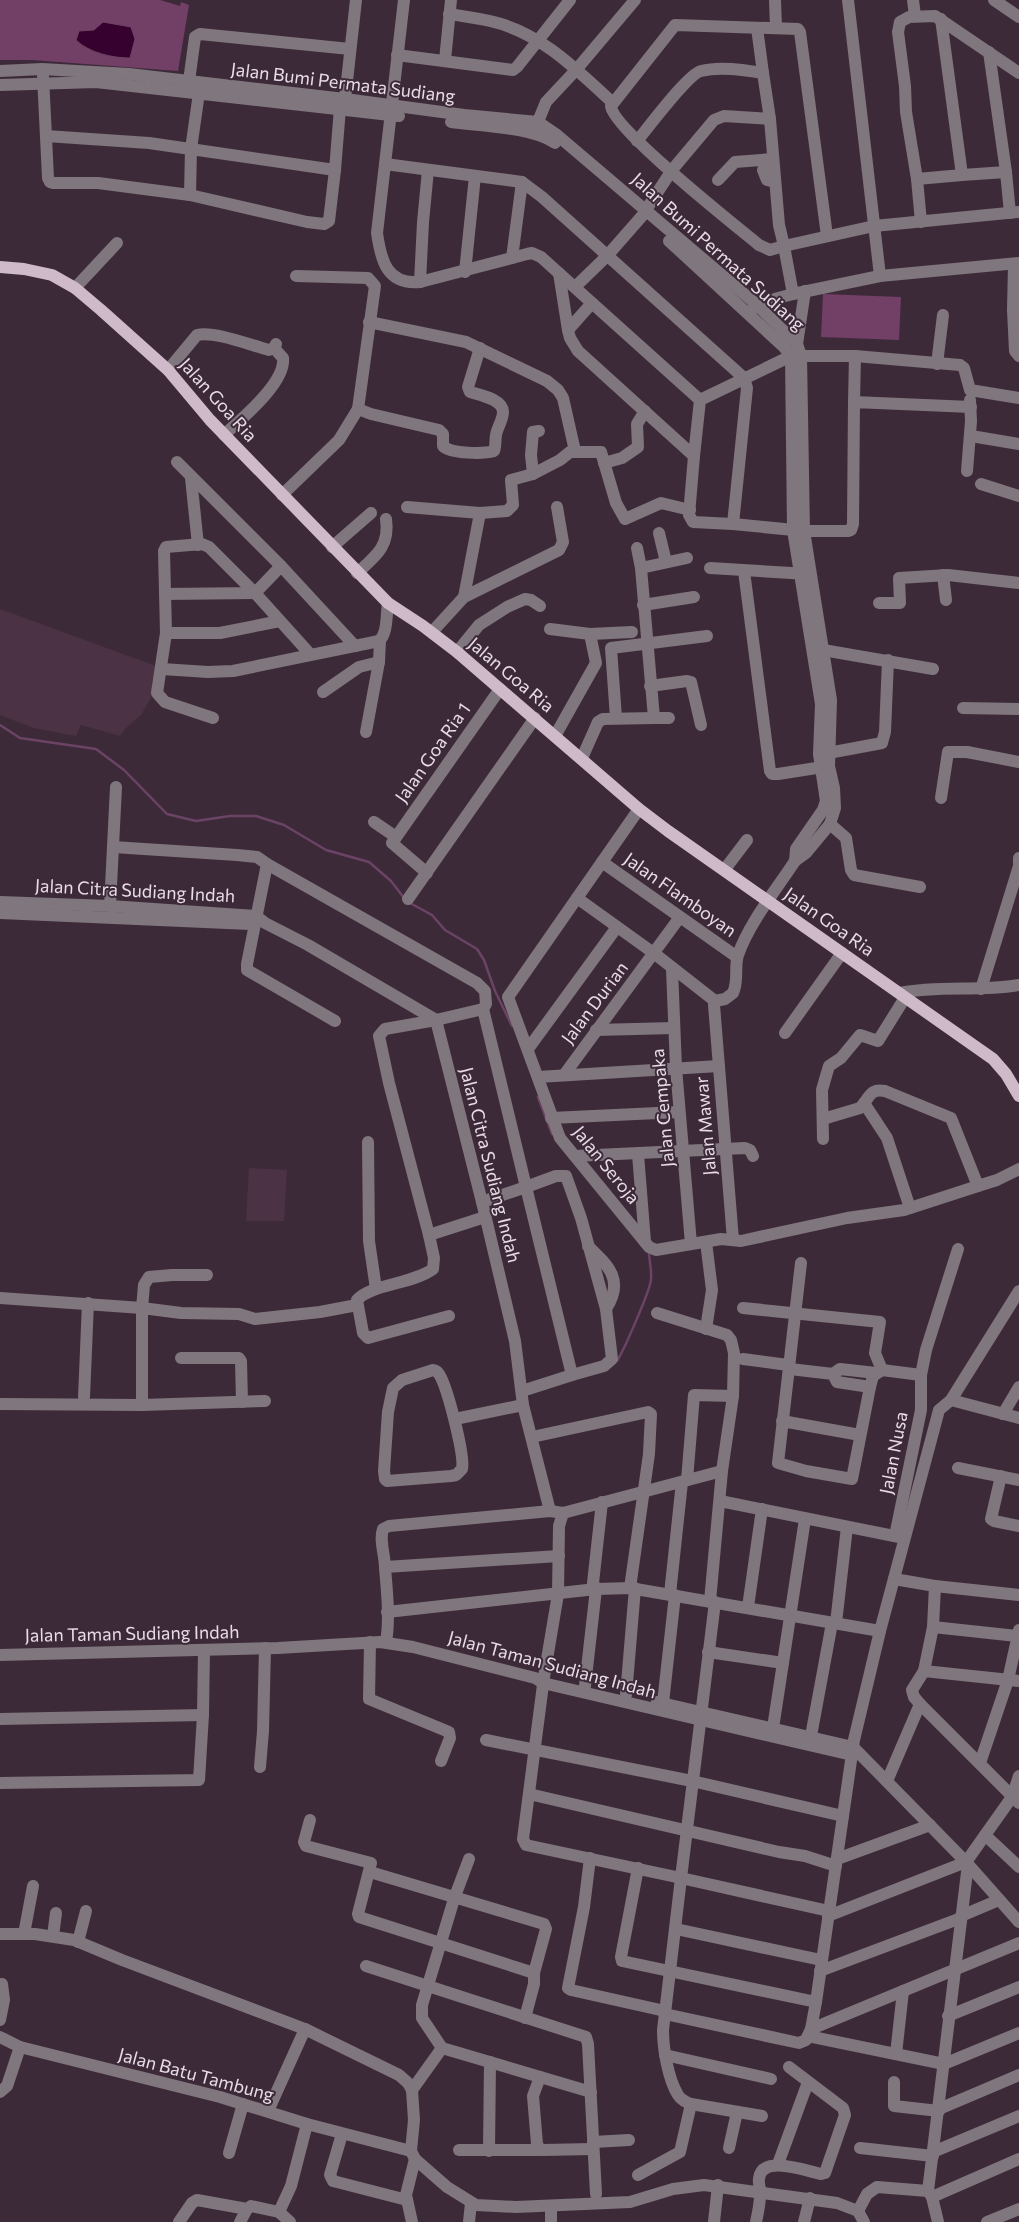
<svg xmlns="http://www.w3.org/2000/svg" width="1019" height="2222" viewBox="0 0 1019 2222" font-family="Commissioner,sans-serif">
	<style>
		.built { fill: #4b3245 }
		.green { fill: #723f67 }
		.water { fill: #36012e; stroke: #6b4365 }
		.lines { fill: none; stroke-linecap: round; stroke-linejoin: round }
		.stream { stroke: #6b4365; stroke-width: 2.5 }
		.minor { stroke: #80767d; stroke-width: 12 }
		.major { stroke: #cfbac9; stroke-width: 12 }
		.labels { text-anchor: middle; stroke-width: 4; stroke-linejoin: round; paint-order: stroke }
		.street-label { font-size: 18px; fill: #e8dce5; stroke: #3d2a39 }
	</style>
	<rect width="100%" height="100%" fill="#3d2a39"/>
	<g class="built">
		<path d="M0,609L156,666L151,698L141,715L125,729L120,736L81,725L76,736L60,733L34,728L0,715Z"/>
		<path d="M249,1168L287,1170L284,1221H246Z"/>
	</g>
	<g class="green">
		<path d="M0,0H160L180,6L181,2L189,5L178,71L32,60H0Z"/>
		<path d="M823,294L901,297L899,340L821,337Z"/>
	</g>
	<path class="water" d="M103,22L131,27L135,39L130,58C113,58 89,53 76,40L79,31L94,30Z"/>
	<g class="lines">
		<g class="stream">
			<path d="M0,725L20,738L96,749L124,770L167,814L196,821L230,816H256L284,825L326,850L369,862L391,881L404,898"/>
			<path d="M410,903L432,915L445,930L477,949L484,960L495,991L512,1026"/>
			<path d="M538,1097L552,1134"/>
			<path d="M617,1361C623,1352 651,1289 651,1279C652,1271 649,1260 649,1252"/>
		</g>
		<g class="minor">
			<path d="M404,0L377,233C381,261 387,285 420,282L423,222L428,170"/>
			<path d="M775,0L776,27"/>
			<path d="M848,0L880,276"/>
			<path d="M913,0L915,16"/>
			<path d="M994,0L1019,17"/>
			<path d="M449,14C462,16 477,18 490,21C540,32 576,69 613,103"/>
			<path d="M757,28L763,73"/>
			<path d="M989,52L1006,172"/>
			<path d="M397,55L513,70L517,67L570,0"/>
			<path d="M445,60L451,0"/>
			<path d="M0,71L42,69L129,74L345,99L464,115L538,122L557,135L756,304L797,344L801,356L804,531L831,700L829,766L834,788L835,808L830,824L806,853L795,861C776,890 749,923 738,955C734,967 739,980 733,993L725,999L715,1001L714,1005L733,1240"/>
			<path d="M43,76L48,178L50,182L53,183H98L190,195L191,149L199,93"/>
			<path d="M189,81L195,37L200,34L350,49"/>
			<path d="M0,85L96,82L399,116"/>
			<path d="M345,99L356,0"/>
			<path d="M451,122C480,126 533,127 555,143"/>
			<path d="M535,129L546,102L576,70L635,0"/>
			<path d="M46,136L149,143L335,170L340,108"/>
			<path d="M637,141C648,128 688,74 701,71C720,66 744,70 763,73L770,119L779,225L784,246L770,250L759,245C736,226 612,128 611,106L675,25L798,29L800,32L827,236"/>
			<path d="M773,162L765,165L763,170L767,180L775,182"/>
			<path d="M385,164L522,182L542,197L744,378L747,388L733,524"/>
			<path d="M962,175L1006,172L1010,213"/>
			<path d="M917,179L962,175L941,19"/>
			<path d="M718,180L735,162L773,159"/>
			<path d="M190,195L307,222L324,224L329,221L335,170"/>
			<path d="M1019,212L874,226L784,246L793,294L880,276L1019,263"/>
			<path d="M921,222L917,179L906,112L905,86L898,32L900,22L909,17L935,16L1019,73"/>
			<path d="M669,241L784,347L791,356L793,530L821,704L819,754L826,801L823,810L796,849L795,861"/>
			<path d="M512,258L522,182"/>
			<path d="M465,272L475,176"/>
			<path d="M559,273L568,330"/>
			<path d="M296,276L368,278L375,286L358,409L371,414L439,430L443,434V446C451,454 484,454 494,451C496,446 495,441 496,435C497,428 503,420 503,412C503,399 480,395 470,392L468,387L480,348"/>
			<path d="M420,282L527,254L532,253L541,257L592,303L568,330L570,338L578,351L694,456L700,400L791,356H855L960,365L964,368L970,390L1019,398"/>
			<path d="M575,287L607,256L642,216L672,170L714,120L724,116L770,119"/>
			<path d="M75,288L117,243"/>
			<path d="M592,303L700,400"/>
			<path d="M1019,309L1013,310L1015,351L1019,356"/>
			<path d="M752,310L756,304L793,294"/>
			<path d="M1013,310L1014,264"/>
			<path d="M369,322L466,342L547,381L558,390L563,398L575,451"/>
			<path d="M797,344L805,291"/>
			<path d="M937,364L943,315"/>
			<path d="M168,370L197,335C215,331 250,345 269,350L274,348L276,344"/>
			<path d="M854,402L855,356"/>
			<path d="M224,435C241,419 286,383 283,358L274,348"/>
			<path d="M971,436L1019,444"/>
			<path d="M694,456L689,515L693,522L733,524L804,531H848L851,530L853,524L854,402L971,407"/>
			<path d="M177,462L281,566L355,646"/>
			<path d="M604,463L622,458L638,447L637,424L645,411"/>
			<path d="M967,471L971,421L970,400"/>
			<path d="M533,474L531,455L533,432L539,431"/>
			<path d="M191,478L198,545"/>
			<path d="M981,484L1019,496"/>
			<path d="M282,495L339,440L358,409"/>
			<path d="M407,507L480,513L507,511L513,505L511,480L533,474L560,460L570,452H601L616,503L625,519L661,503L690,510"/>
			<path d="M659,533L666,562"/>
			<path d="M332,547L371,513"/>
			<path d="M637,548L641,568L687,558"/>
			<path d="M641,568L654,718H669"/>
			<path d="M710,568L808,574"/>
			<path d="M744,571L770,771L772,774H778L829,766"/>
			<path d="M357,573C376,556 390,546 386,519"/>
			<path d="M943,575L946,600"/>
			<path d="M165,594L255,593L281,566"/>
			<path d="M464,597L480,513"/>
			<path d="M879,603H900L899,578L948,575L1019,583"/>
			<path d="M643,605L694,597"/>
			<path d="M550,629L590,634L632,632"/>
			<path d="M432,632L464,597L559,550L563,542L557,507"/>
			<path d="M166,633H220L280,621"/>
			<path d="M823,650L933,669"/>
			<path d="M457,652L479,625L507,607L525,599L531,600L540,606"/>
			<path d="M162,669L208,672L233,671L379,641C388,633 386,615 388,603"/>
			<path d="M650,686L687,681L691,682L701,725"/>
			<path d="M323,692L359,667L379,662L380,640"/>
			<path d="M963,708L1019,709"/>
			<path d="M213,718L165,702L157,693L166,633L164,551L166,547L202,544L209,547L255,593L310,654"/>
			<path d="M616,718L611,648L707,636"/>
			<path d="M366,732L379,662"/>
			<path d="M555,736L596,663L590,634"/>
			<path d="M823,754L882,743L885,732L888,660"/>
			<path d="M582,758L598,722L603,719L654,718"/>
			<path d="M941,798L948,752H967L1019,762"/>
			<path d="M639,809L508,997L560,1138L649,1247L656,1250L721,1239L741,1241L847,1218L904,1210L978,1186"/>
			<path d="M374,822L396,837"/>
			<path d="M830,824L846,838L851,870L854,875L920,887"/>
			<path d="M113,847L237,855L257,857L267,864L247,964V970L335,1021"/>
			<path d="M602,862L737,957"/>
			<path d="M267,864L477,983L485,991L486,1004L483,1009L436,1020L385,1029L379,1036L389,1083L429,1235"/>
			<path d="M725,869L747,840"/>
			<path d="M427,873L392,843L500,689"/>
			<path d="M577,898L655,954L715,1001"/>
			<path d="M408,899L535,718"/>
			<path d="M0,902L110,906L256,916L265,923L308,945L436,1020L482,1202L515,1341L523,1405L550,1511"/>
			<path d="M110,906L116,787"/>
			<path d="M0,913L250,924"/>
			<path d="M672,969L676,1068L691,1244"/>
			<path d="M981,989L1019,866V858"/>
			<path d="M900,993C939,985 980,992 1019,985"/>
			<path d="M483,1009L526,1187L556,1176H566L581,1218L606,1309L612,1359L604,1366L572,1375"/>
			<path d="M596,1030L674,1028"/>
			<path d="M785,1033L842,953"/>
			<path d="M528,1049L617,927"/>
			<path d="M564,1075L680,917"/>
			<path d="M538,1077L719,1066"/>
			<path d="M864,1103L887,1138L910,1208"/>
			<path d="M551,1118L679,1112"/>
			<path d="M823,1119L860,1108C870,1098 869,1088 885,1091L951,1118L978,1186L997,1180L1019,1169"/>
			<path d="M823,1139L822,1090L826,1076L829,1066L841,1058L860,1035L878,1041L906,996"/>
			<path d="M368,1142L369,1241L376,1289"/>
			<path d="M638,1154L645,1242"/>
			<path d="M575,1156L745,1148L750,1150L753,1156"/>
			<path d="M482,1202L526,1187L572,1375L522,1391"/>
			<path d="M588,1246C610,1267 624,1281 606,1309"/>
			<path d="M801,1263L778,1463L806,1471L852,1479L870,1387L873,1376L882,1370L921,1375"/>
			<path d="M207,1275H172L149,1277L144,1285L142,1308L181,1313L239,1314L255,1319L320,1312L357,1305"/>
			<path d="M0,1298L142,1308V1405"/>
			<path d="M743,1308L880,1322L875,1353L882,1370"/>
			<path d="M657,1313L727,1335L731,1340L734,1353L733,1396L722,1471L710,1601"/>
			<path d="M449,1316L368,1338L363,1333L357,1300C371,1284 413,1284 433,1269L434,1258L429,1235L485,1217"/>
			<path d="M706,1329L712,1290L706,1242"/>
			<path d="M181,1358H239L241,1361L242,1402"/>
			<path d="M743,1359L788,1365"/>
			<path d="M790,1369L833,1374L837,1382L870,1387"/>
			<path d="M433,1370C436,1371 437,1371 439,1374C447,1386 465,1455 462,1469L456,1475L451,1476L387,1481L385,1479L384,1471L388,1412L393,1388L402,1380Z"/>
			<path d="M833,1374L840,1369L876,1373"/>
			<path d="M84,1397L88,1303"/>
			<path d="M951,1400L1019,1418"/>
			<path d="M0,1404L142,1405L265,1401"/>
			<path d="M1003,1414L1019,1387"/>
			<path d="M455,1419L523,1405"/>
			<path d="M782,1421L860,1435"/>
			<path d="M532,1437L648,1412L651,1414L649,1454L630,1588"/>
			<path d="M958,1468L1019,1480"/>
			<path d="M1001,1476L991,1519L994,1521L1019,1526"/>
			<path d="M687,1480L694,1395L733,1396"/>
			<path d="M720,1501L904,1538"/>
			<path d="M563,1513L559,1526L558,1594L544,1677L523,1839L526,1845L681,1878L715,1602"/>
			<path d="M895,1536L921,1410V1375L926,1350L958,1249"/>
			<path d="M385,1567L559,1556"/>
			<path d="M894,1579L935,1586L933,1627L924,1671"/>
			<path d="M935,1586L1019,1595"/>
			<path d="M670,1594L682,1482"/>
			<path d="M748,1607L762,1509"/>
			<path d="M387,1612L596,1589L630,1588L880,1631L854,1740L843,1816L692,1781L486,1740"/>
			<path d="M836,1623L847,1527"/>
			<path d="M933,1627L1017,1636"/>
			<path d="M880,1631L939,1410L951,1400L1019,1291"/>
			<path d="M370,1642L369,1699L449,1732L450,1738L441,1761"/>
			<path d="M386,1642C390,1619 387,1591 385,1568C385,1555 379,1540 383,1529L389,1526L550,1511L563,1513L722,1471"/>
			<path d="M708,1652L783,1663"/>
			<path d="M0,1655L278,1648L380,1642L413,1647L535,1678L543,1683L852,1755L859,1754"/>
			<path d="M1019,1681L924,1671L912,1690L914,1697L920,1704L1019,1803"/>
			<path d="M585,1686L596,1589L593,1583L602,1502"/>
			<path d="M626,1695L635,1588"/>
			<path d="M657,1702L853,1747L966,1862L1019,1922"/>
			<path d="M663,1703L675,1595"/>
			<path d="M0,1719L203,1715"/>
			<path d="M773,1728L805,1519"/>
			<path d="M811,1736L832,1623"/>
			<path d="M980,1763L1008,1680L1019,1630"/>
			<path d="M260,1767L263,1731L265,1648"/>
			<path d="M887,1781L920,1704"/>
			<path d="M0,1783L199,1780L203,1715L204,1650"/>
			<path d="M529,1794L779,1852L805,1856L836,1866"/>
			<path d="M310,1820L304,1842L306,1846L371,1863L358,1914L359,1917L534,1973V1984L525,2018"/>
			<path d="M985,1835L1019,1867"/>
			<path d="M590,1858L584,1907L568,1988L571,1990L665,2011"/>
			<path d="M837,1859L930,1825"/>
			<path d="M638,1868L621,1957L622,1961L816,2002"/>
			<path d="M370,1872L544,1924L546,1929L534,1973"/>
			<path d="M828,1916L966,1862L1012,1797L1019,1776"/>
			<path d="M961,1916L999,1900"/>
			<path d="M676,1929L821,1960"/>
			<path d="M0,1934H35L74,1940L122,1960L305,2029L399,2075L408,2083L412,2090L414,2120L411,2151L415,2159L447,2187L476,2205L516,2207L630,2202L673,2189L704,2185L837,2203L858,2211L864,2222"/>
			<path d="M24,1934L33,1886"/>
			<path d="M53,1936L56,1913"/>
			<path d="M78,1942L86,1911"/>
			<path d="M366,1966L586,2037L588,2044L596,2194"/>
			<path d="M820,1971L961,1918"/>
			<path d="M665,2014L799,2043L806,2040L811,2029L816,2002L843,1816"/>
			<path d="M948,2016L1019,1987"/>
			<path d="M0,2020L4,2000L2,1984"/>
			<path d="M811,2029L1019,1943"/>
			<path d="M808,2036L944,2064L1019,2033"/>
			<path d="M0,2037L20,2047"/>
			<path d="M442,2048L591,2092"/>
			<path d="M896,2054L903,1991"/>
			<path d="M665,2055L771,2079"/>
			<path d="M540,2077L533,2096L537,2144L539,2148L543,2150L593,2149"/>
			<path d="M894,2082V2106L939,2111"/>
			<path d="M412,2090L442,2048L422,2018V2005L454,1899L469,1859"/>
			<path d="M0,2092L7,2086L20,2047L220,2097L307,2124L411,2151"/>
			<path d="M939,2109L1019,2075"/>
			<path d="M268,2111L305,2029"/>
			<path d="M762,2116L691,2104C686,2102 681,2100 678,2095C668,2079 663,2048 663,2030L681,1878L829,1911"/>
			<path d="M342,2134L330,2175L333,2181L407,2200"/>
			<path d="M593,2142L629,2140"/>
			<path d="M729,2148L737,2112"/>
			<path d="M860,2148L933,2156"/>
			<path d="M459,2150H540"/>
			<path d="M489,2151L490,2062"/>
			<path d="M933,2152L1019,2116"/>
			<path d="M229,2153L243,2104"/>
			<path d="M778,2164L808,2082"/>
			<path d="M638,2175L680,2152L691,2104"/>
			<path d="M932,2197L1019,2159"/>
			<path d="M551,2206V2222"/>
			<path d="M858,2211L867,2194L877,2187L928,2191"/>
			<path d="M179,2222L192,2203L197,2200L247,2209"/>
			<path d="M240,2222L247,2209L251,2206L279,2212"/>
			<path d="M290,2222L279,2212L291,2186L307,2124"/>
			<path d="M412,2222L406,2195L415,2159"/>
			<path d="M469,2222L471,2203"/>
			<path d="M714,2222L718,2185"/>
			<path d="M756,2222C758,2213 760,2204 760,2195C761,2189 758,2184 759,2179C761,2154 806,2171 821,2174L825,2173L845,2115L843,2108L789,2067"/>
			<path d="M804,2222L810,2198"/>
			<path d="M938,2222L932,2197L928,2191L968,1864"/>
			<path d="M987,2222L1019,2209"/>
		</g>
		<path class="major" d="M0,267L24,269L52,275L75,288L101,310L168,370L210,420L388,603L423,626L457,652L639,809L668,831L993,1059L1006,1074L1019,1096"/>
	</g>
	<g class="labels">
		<g class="street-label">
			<text transform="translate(343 83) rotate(7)" y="6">Jalan Bumi Permata Sudiang</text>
			<text transform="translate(718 252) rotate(42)" y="6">Jalan Bumi Permata Sudiang</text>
			<text transform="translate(218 400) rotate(48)" y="6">Jalan Goa Ria</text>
			<text transform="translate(511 675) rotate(40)" y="6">Jalan Goa Ria</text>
			<text transform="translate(433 753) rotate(-55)" y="6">Jalan Goa Ria 1</text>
			<text transform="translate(135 891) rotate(3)" y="6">Jalan Citra Sudiang Indah</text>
			<text transform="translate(680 895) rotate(35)" y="6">Jalan Flamboyan</text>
			<text transform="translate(829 922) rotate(35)" y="6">Jalan Goa Ria</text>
			<text transform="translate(595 1003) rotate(-53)" y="6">Jalan Durian</text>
			<text transform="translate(663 1108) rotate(-95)" y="6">Jalan Cempaka</text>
			<text transform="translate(706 1126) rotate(-95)" y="6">Jalan Mawar</text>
			<text transform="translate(490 1165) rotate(76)" y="6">Jalan Citra Sudiang Indah</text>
			<text transform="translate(606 1165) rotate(51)" y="6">Jalan Seroja</text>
			<text transform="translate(894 1453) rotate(-79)" y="6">Jalan Nusa</text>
			<text transform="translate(132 1634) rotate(-1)" y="6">Jalan Taman Sudiang Indah</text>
			<text transform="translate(552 1665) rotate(15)" y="6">Jalan Taman Sudiang Indah</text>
			<text transform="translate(196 2075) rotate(15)" y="6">Jalan Batu Tambung</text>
		</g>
	</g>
</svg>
